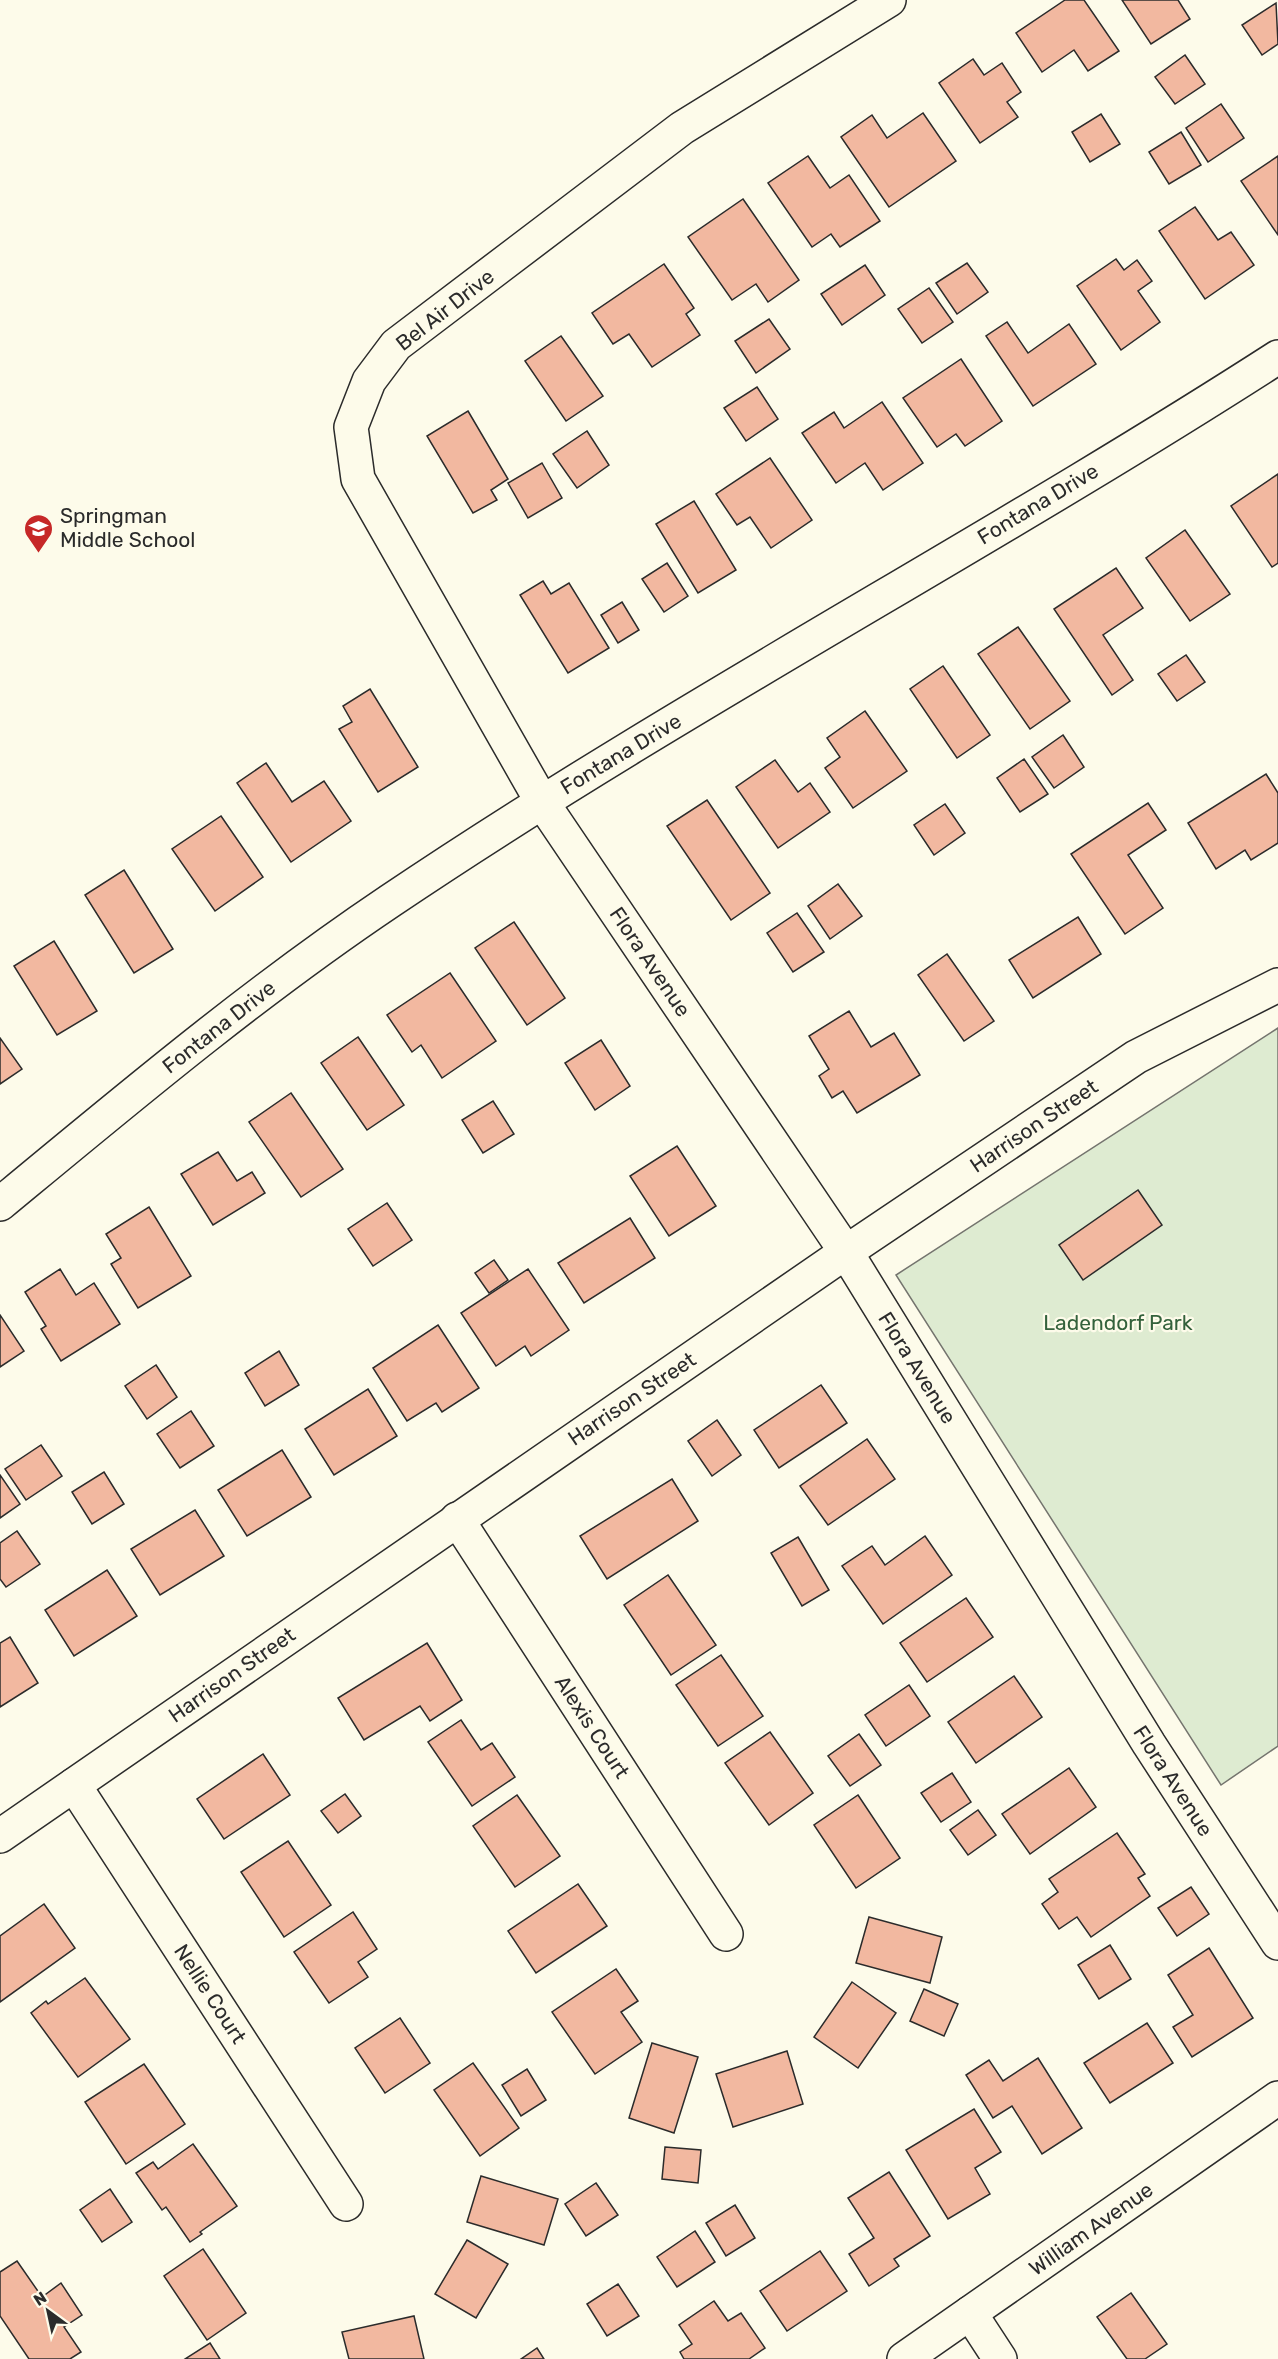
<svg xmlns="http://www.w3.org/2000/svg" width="1278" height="2359" viewBox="0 0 1278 2359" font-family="Rubik,sans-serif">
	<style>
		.green { fill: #deebd1; stroke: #74746e; stroke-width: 1.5 }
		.building { fill: #f2b8a0; stroke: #2b2b2b; stroke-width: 1.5 }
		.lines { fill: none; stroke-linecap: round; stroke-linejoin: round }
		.minor-casing { stroke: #2b2b2b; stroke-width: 36 }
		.minor { stroke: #fdfbea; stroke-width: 33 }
		.labels { text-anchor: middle; stroke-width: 4.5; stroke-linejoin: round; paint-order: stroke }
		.street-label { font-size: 21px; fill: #2b2b2b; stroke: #fdfbea }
		.poi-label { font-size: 21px; fill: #2b2b2b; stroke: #fdfbea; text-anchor: start }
		.park-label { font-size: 21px; fill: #34623c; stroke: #fdfbea }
	</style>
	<rect width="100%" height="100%" fill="#fdfbea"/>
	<path class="green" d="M1278,1028V1746L1221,1785L896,1275Z"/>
	<g class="building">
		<path d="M1065,0H1084L1119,51L1088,71L1074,50L1042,72L1016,33Z"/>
		<path d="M1122,0H1178L1190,19L1151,44Z"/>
		<path d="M1276,3L1278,44L1262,55L1242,25Z"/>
		<path d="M1185,55L1205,84L1175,104L1155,77Z"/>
		<path d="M973,59L984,75L1002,63L1021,92L1007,102L1018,117L980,143L939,83Z"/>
		<path d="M1221,104L1244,138L1208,162L1186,128Z"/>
		<path d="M923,113L956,161L889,207L841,137L872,115L887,138Z"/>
		<path d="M1101,114L1120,144L1090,162L1072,132Z"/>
		<path d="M1181,132L1201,165L1169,184L1149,152Z"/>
		<path d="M808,156L830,188L849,175L880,221L840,247L831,234L812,247L768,183Z"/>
		<path d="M1278,156V235L1241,181Z"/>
		<path d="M743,199L799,280L768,302L756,284L732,300L688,237Z"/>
		<path d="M1195,207L1218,240L1231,232L1254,265L1205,299L1159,231Z"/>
		<path d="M1116,259L1124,270L1137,260L1152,281L1138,291L1160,322L1121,350L1077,286Z"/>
		<path d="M967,263L988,292L957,314L936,283Z"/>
		<path d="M664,264L694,308L686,314L700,335L652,367L629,334L613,344L592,313Z"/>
		<path d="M865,265L885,295L842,325L821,294Z"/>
		<path d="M929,288L953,322L922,343L898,309Z"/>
		<path d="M769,319L790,349L756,373L735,341Z"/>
		<path d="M1007,322L1028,353L1069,324L1096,364L1033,406L986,336Z"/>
		<path d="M561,336L603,396L566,421L525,361Z"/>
		<path d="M961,359L1002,421L965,446L956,434L937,447L903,398Z"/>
		<path d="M757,387L778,419L746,441L724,408Z"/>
		<path d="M882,402L923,463L883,490L865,463L836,483L802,433L834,412L844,428Z"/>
		<path d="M468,411L508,479L491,490L497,500L473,513L427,436Z"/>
		<path d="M587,431L609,465L577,488L553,454Z"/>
		<path d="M770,458L812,520L771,548L750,517L737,525L716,494Z"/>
		<path d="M542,463L562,498L528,518L508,483Z"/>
		<path d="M1278,474V563L1272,567L1231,506Z"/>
		<path d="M694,501L736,570L698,593L656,524Z"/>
		<path d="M1185,530L1230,594L1190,621L1146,558Z"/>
		<path d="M667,563L688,596L664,612L642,579Z"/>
		<path d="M1116,568L1143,608L1103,635L1133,680L1112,695L1054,609Z"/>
		<path d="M543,581L551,594L569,583L609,648L568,673L520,595Z"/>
		<path d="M622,602L639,630L618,643L601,615Z"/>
		<path d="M1018,627L1070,701L1030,729L978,654Z"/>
		<path d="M1186,655L1205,682L1177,701L1158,674Z"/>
		<path d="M943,666L990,735L957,758L910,689Z"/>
		<path d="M370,689L418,767L378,792L339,729L352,722L343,706Z"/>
		<path d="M865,711L907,771L853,808L825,768L840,757L827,738Z"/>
		<path d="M1063,735L1084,767L1054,788L1032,757Z"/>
		<path d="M1024,759L1048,794L1020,812L997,778Z"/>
		<path d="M775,760L798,792L810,783L830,812L778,848L736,787Z"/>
		<path d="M266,763L292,802L324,781L351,821L291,862L237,783Z"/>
		<path d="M1266,774L1278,793V843L1251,860L1245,850L1216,869L1188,823Z"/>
		<path d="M707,800L770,893L731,920L667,826Z"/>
		<path d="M1148,803L1166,830L1128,855L1163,908L1125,934L1071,854Z"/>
		<path d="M945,804L965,833L934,855L914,825Z"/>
		<path d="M221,816L263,877L215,911L172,849Z"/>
		<path d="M124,870L173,949L134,973L85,895Z"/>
		<path d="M838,884L862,916L830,939L808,906Z"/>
		<path d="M797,913L824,952L793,972L767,933Z"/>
		<path d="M1078,917L1101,954L1033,998L1009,960Z"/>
		<path d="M514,922L565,998L527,1025L475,948Z"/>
		<path d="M54,941L97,1011L57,1035L14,966Z"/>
		<path d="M947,954L994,1021L964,1041L918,975Z"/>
		<path d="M450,973L496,1041L442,1078L421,1045L412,1052L387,1015Z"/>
		<path d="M849,1011L871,1047L894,1033L920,1075L857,1113L843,1091L832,1098L819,1076L829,1069L809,1036Z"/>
		<path d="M358,1037L404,1105L367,1130L321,1063Z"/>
		<path d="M0,1038L22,1069L0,1084Z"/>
		<path d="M601,1040L630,1086L595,1110L565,1063Z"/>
		<path d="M291,1093L343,1169L301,1197L249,1122Z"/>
		<path d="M493,1101L514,1134L483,1153L462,1120Z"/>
		<path d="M677,1146L716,1206L669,1236L630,1176Z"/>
		<path d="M218,1152L237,1181L252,1172L265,1193L213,1225L181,1174Z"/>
		<path d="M1138,1190L1162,1225L1083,1280L1059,1245Z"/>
		<path d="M387,1203L412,1240L373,1266L348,1229Z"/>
		<path d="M149,1207L191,1276L138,1308L111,1264L121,1258L106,1234Z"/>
		<path d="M630,1218L655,1258L584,1303L558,1263Z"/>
		<path d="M494,1260L508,1280L489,1293L475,1273Z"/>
		<path d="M60,1269L76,1295L94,1283L120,1324L61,1361L41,1329L46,1326L25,1292Z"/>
		<path d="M528,1269L569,1330L531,1356L525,1346L496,1366L461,1313Z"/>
		<path d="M0,1315L24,1351L0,1367Z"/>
		<path d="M438,1325L479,1388L442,1412L436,1403L407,1421L373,1368Z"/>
		<path d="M279,1351L299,1385L265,1406L245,1373Z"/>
		<path d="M156,1365L177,1397L147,1419L125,1386Z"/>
		<path d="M821,1385L847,1423L779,1468L754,1430Z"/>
		<path d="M368,1389L397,1436L334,1475L305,1429Z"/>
		<path d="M191,1411L214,1446L180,1468L157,1434Z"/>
		<path d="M717,1420L741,1455L712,1476L688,1441Z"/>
		<path d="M867,1439L895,1479L828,1525L800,1486Z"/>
		<path d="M41,1445L62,1476L26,1500L5,1469Z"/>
		<path d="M282,1450L311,1497L247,1536L218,1490Z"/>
		<path d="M104,1472L124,1504L92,1524L72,1492Z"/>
		<path d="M0,1475L20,1504L0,1518Z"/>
		<path d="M672,1479L698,1521L607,1579L580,1536Z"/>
		<path d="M195,1510L224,1556L160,1595L131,1549Z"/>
		<path d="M17,1531L40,1564L6,1587L0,1579V1543Z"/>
		<path d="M925,1536L952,1575L883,1624L842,1566L872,1546L885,1565Z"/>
		<path d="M798,1537L829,1590L802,1606L771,1553Z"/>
		<path d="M107,1570L137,1616L74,1656L45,1610Z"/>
		<path d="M668,1575L716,1645L671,1675L624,1605Z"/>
		<path d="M966,1598L993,1637L927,1682L900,1643Z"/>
		<path d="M10,1637L38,1683L0,1707V1643Z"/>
		<path d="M427,1643L462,1700L430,1721L420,1706L364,1740L338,1698Z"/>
		<path d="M721,1655L763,1716L718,1746L676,1685Z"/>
		<path d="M1014,1676L1042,1717L976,1763L948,1722Z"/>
		<path d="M909,1685L930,1716L886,1746L865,1715Z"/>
		<path d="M461,1720L481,1750L492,1743L515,1777L472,1806L428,1742Z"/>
		<path d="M770,1732L813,1793L769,1825L725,1763Z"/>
		<path d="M859,1734L881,1765L850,1786L828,1756Z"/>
		<path d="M263,1754L290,1795L224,1839L197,1799Z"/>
		<path d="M1069,1768L1096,1807L1030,1854L1002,1814Z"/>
		<path d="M952,1773L971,1802L941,1822L921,1793Z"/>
		<path d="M345,1794L361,1816L338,1833L321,1811Z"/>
		<path d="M517,1795L560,1856L515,1887L473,1826Z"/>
		<path d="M858,1795L900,1858L856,1888L814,1825Z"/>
		<path d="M978,1810L996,1835L968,1855L950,1830Z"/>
		<path d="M1117,1833L1145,1874L1138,1878L1150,1896L1091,1937L1077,1917L1059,1929L1042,1904L1058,1892L1049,1879Z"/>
		<path d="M288,1841L331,1905L284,1937L241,1872Z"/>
		<path d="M578,1884L607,1926L536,1973L508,1931Z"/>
		<path d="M1191,1887L1209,1914L1177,1936L1158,1908Z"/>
		<path d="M44,1904L75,1948L0,2002V1936Z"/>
		<path d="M353,1912L377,1949L358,1962L368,1977L329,2003L294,1952Z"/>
		<path d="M869,1917L942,1937L930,1983L856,1963Z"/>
		<path d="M1110,1945L1131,1979L1099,1999L1078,1965Z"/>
		<path d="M1209,1948L1253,2018L1192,2057L1173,2027L1193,2015L1168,1975Z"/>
		<path d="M616,1969L638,2001L621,2012L642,2042L595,2074L552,2012Z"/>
		<path d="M85,1978L130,2039L78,2077L31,2013L46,2001L48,2004Z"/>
		<path d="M852,1982L896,2013L858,2068L814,2037Z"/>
		<path d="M924,1989L958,2004L944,2036L910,2021Z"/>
		<path d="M400,2018L430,2063L385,2093L355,2048Z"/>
		<path d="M1147,2023L1173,2063L1110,2103L1084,2063Z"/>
		<path d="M652,2043L698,2057L674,2133L629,2118Z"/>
		<path d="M787,2051L803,2104L733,2127L716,2074Z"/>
		<path d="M1038,2058L1082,2128L1042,2154L1012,2106L993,2118L966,2075L989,2060L1003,2081Z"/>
		<path d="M473,2063L519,2128L480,2156L434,2090Z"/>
		<path d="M144,2064L185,2124L126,2164L85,2102Z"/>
		<path d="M527,2069L546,2100L521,2116L502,2085Z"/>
		<path d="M974,2109L1001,2152L975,2168L990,2194L948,2219L906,2150Z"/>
		<path d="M193,2144L237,2206L200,2232L202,2234L190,2242L166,2207L162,2210L136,2173L153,2162L158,2169Z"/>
		<path d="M665,2147L701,2150L698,2183L662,2179Z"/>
		<path d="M889,2172L930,2236L894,2259L899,2266L869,2286L849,2254L874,2238L848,2198Z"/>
		<path d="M481,2176L558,2199L544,2245L467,2222Z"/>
		<path d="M596,2183L618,2215L586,2236L565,2204Z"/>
		<path d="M110,2189L132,2222L102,2242L80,2210Z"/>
		<path d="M735,2205L755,2238L726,2256L706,2223Z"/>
		<path d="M695,2231L715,2262L677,2287L657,2257Z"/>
		<path d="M467,2240L508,2264L476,2318L435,2294Z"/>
		<path d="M203,2249L246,2313L207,2340L164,2276Z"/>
		<path d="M820,2251L847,2291L787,2331L760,2291Z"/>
		<path d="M17,2261L42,2297L61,2283L82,2315L64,2327L81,2352L70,2359H29L0,2316V2272Z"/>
		<path d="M618,2284L639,2316L607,2336L587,2304Z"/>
		<path d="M1131,2293L1167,2344L1145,2359H1127L1097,2317Z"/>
		<path d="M714,2301L728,2321L741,2313L765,2348L749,2359H684L680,2352L692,2344L679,2325Z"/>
		<path d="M414,2316L424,2359H349L342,2332Z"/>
		<path d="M210,2343L220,2359H185Z"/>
		<path d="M537,2348L544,2359H521Z"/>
	</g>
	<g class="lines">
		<defs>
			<g id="minor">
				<path d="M889,0L682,128L396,345L369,381L351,427L358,479L542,802L846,1252L1149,1744L1278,1943"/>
				<path d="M0,1204C127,1099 253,993 390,901C678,707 986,545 1278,357"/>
				<path d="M457,1519L726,1934"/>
				<path d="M74,1785L346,2204"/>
				<path d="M0,1836L846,1252L1136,1057L1278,985"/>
				<path d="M970,2313L1000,2359"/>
				<path d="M904,2359L1278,2098"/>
			</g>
		</defs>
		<use href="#minor" class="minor-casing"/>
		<use href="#minor" class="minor"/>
	</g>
	<defs>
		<symbol id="school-pin" viewBox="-11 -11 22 30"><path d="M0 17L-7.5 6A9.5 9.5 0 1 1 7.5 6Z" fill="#c62828" stroke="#fdfbea"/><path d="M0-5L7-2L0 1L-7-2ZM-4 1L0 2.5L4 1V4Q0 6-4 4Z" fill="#fff"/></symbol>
	</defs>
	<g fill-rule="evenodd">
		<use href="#school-pin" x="22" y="512" width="33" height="45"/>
	</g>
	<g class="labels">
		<g class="street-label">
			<text transform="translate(445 310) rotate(-38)" y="7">Bel Air Drive</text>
			<text transform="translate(1038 504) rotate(-31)" y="7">Fontana Drive</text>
			<text transform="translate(621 754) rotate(-31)" y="7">Fontana Drive</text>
			<text transform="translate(650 962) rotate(56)" y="7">Flora Avenue</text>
			<text transform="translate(219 1027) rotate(-38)" y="7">Fontana Drive</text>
			<text transform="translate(1034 1126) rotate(-34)" y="7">Harrison Street</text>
			<text transform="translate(917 1368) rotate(58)" y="7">Flora Avenue</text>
			<text transform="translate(632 1399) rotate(-34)" y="7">Harrison Street</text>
			<text transform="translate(232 1675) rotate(-35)" y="7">Harrison Street</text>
			<text transform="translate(592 1727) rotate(57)" y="7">Alexis Court</text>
			<text transform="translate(1173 1781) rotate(57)" y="7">Flora Avenue</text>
			<text transform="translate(210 1994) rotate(57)" y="7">Nellie Court</text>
			<text transform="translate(1091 2229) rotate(-35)" y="7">William Avenue</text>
		</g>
		<g class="poi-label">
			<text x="60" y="523">Springman<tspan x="60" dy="24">Middle School</tspan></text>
		</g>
		<g class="park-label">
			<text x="1118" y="1330">Ladendorf Park</text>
		</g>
	</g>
	<g transform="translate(48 2311) rotate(327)" stroke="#fdfbea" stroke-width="4.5" paint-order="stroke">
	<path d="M0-4.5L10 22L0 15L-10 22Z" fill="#2b2b2b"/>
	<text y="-9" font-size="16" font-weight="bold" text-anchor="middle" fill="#2b2b2b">N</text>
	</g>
</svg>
